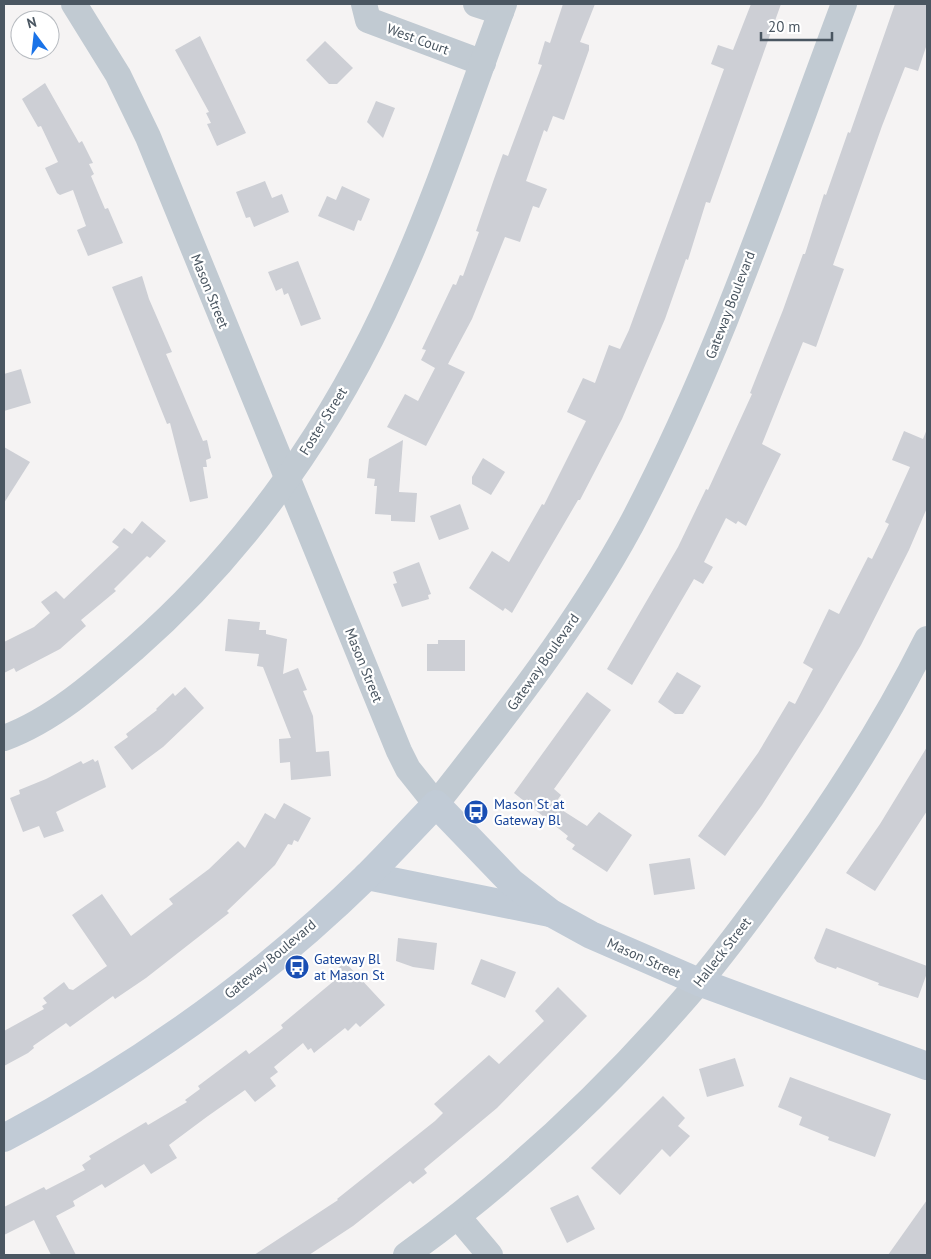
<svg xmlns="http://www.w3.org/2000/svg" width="931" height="1259" viewBox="0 0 931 1259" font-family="'PT Sans',sans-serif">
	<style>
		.building { fill: #cdcfd5 }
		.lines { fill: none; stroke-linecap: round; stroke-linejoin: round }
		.street { stroke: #c1cad2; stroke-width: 26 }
		.secondary { stroke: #c1cbd6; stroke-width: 28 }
		.labels { text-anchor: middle; stroke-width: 4.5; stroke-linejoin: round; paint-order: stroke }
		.street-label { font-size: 14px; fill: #4a5661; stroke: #fff }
		.transit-label { font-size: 14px; fill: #164399; stroke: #fff; text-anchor: start }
	</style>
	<rect width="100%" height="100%" fill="#f5f3f3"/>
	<g class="building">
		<path d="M563,4H595L580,42L589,45V50L564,120L553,116L547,132L544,130L526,181L547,189L539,208L533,206L520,242L505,237L472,319L448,364L465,372L426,446L387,427L405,394L418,401L435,368L421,360L426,350L422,349L453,284L456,285L460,275L463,276L479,232L476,231L494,179L503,154L508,156L542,65L538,64L545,41L550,43Z"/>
		<path d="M751,4H781L710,203L706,202L688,260L686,259L665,319L622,419L580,500H578L512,613L505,608L503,611L469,588L492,551L509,562L542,504L544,505L586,421L567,412L583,378L595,383L609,345L620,349L629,330L724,69L711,64L718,45L733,50Z"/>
		<path d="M895,4H927V44L918,71L905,67L882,126L833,265L844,269L816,347L803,342L762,444L781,454L746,526L738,521L736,524L726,518L704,562L713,567L703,584L694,579L632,685L607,669L678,547L706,489L708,490L752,394L750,393L783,310L803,254H805L824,194L826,195L848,132L850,133Z"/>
		<path d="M200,36L246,133L217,146L207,124L211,123L206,113L209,112L175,50Z"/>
		<path d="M325,41L353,68L337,84H329L306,60Z"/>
		<path d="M45,83L79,143L82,141L93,163L89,164L94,174L91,176L105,209L108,208L123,243L88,256L77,230L86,226L73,190L60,195L57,193L45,168L58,162L41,126L38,127L22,99Z"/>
		<path d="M376,101L395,108L383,138L367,122Z"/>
		<path d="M265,181L272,198L282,194L289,212L254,227L250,217L246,218L236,192Z"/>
		<path d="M342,186L370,199L361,221L358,220L354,231L318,216L327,196L336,200Z"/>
		<path d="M298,261L321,319L301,326L288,293L284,295L282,288L276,291L268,272Z"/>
		<path d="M142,276L149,299L172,352L166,354L203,441L207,440L211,458L206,460L207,467H203L208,498L190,502L170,423L167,424L112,287Z"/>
		<path d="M21,369L31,403L4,411V374Z"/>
		<path d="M927,429V508L909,550L861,645L822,711L762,805L725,856L698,836L758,753L789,701L795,704L813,669L803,663L829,609L839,614L868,557L872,559L889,524L885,522L910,467L892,460L904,431L923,439Z"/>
		<path d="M403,440L399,492L417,493L415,522L391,521V515L375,514L377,486H374L375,479L367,478L369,459Z"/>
		<path d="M4,447L30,462L4,503Z"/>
		<path d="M483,458L505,472L491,495L472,484V477Z"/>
		<path d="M460,504L469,529L439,540L430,516Z"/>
		<path d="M142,521L166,541L150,558L147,556L114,589L116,591L81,620L86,626L60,649L16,672L14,668L4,673V642L34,627L50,613L41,602L56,591L64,599L119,547L112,542L124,528L132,534Z"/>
		<path d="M419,562L431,594L428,595L429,599L402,607L393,584L397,583L393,572Z"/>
		<path d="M228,619L260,622L259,630H266V634L287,639L283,674L298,668L307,690L303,691L313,716L316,752L329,751L331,776L291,780L290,762L280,763L279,739L291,738L263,667L257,666L259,654L225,651Z"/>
		<path d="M438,640H465V671H427V644H438Z"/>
		<path d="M677,672L701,686L683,714H675L658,702Z"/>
		<path d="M185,687L204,708L163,747L132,770L114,747L128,737L126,734L157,710L156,709L173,693L175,696Z"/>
		<path d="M587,692L611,710L554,789L561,795L554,805L587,826L599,812L632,835L607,872L572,849L575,845L566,839L568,836L514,793Z"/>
		<path d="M927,747V811L875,891L846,873L880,824Z"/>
		<path d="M93,759L95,762L98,760L106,787L56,812L64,831L44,838L39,826L23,832L10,798L20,794L19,790L46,779L81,761L83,764Z"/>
		<path d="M284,803L311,818L298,842L294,840L292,845L288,844L275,865L227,911L229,913L146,978L115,999L113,996L70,1027L66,1023L33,1046L34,1048L28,1053L4,1066V1031L44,1009L42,1006L47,1003L43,998L64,982L69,989L73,990L107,966L72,915L102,894L131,936L173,904L169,899L209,869L238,841L245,848L265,813L275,819Z"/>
		<path d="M690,858L695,889L654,895L649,864Z"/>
		<path d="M826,928L927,966V973L918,998L878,985L879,983L837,967L836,969L817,962L814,958Z"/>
		<path d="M398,938L437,943L434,970L413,967L396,961Z"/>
		<path d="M481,959L516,972L505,998L471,984Z"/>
		<path d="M345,962L385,1005L360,1027L356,1023L348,1031L345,1028L314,1053L311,1048L308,1050L303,1043L274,1067L278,1072L270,1078L276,1086L255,1102L245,1090L208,1116L169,1145L177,1158L151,1174L144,1164L105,1188L102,1184L73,1201L75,1206L56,1216L76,1255H51L34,1220L4,1235V1207L44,1187L46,1190L85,1170L82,1165L91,1159L89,1156L146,1122L148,1125L187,1102L185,1100L200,1089L198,1086L246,1050L249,1054L283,1028L281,1025L335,980L330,975Z"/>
		<path d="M558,987L587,1016L497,1108L424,1169L427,1173L413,1184L410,1181L353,1226L309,1255H254L338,1200L337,1199L435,1121L443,1113L434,1104L489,1055L499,1064L544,1021L535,1011Z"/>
		<path d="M735,1058L744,1086L707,1097L699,1069Z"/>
		<path d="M790,1077L891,1114L875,1157L828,1140L829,1137L799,1125L802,1117L778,1107Z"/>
		<path d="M663,1096L685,1118L678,1126L690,1136L670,1157L662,1149L620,1195L591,1168Z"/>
		<path d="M578,1195L595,1229L567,1243L550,1208Z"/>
		<path d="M927,1200V1255H888Z"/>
	</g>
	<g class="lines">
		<g class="street">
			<path d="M74,4L118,75L148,137L399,751L408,769L436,804C506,715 577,625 631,525C719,359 778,179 844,4"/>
			<path d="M364,4L368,20L483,63"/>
			<path d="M476,4L501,12"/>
			<path d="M4,738C53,720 96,682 135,648C248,549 335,423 396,286C438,194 469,98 504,4"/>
			<path d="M458,1217L490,1255"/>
			<path d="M406,1255C514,1177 613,1084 699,982C729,947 756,909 783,872C837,798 886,721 927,639"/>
		</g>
		<g class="secondary">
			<path d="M367,876L550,913"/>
			<path d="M4,1138C136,1068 261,980 368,875C391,852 413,828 436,804L511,882L551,913L591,935L699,982L927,1066"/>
		</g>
	</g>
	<defs>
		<symbol id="bus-disc" viewBox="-11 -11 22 22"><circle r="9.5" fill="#1a4fb4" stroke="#fff"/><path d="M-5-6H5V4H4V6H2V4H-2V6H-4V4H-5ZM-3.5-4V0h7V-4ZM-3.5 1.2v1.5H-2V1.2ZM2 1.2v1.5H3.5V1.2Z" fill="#fff"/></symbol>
	</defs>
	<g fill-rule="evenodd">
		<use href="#bus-disc" x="462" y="798" width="28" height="28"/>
		<use href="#bus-disc" x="283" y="953" width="28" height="28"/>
	</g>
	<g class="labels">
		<g class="street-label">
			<text transform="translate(418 39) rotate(20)" y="5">West Court</text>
			<text transform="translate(210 291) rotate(68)" y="5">Mason Street</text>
			<text transform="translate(730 305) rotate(-69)" y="5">Gateway Boulevard</text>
			<text transform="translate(323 421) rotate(-58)" y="5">Foster Street</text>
			<text transform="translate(543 662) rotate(-55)" y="5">Gateway Boulevard</text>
			<text transform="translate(364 665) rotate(68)" y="5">Mason Street</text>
			<text transform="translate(722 952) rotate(-52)" y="5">Halleck Street</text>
			<text transform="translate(644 958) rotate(24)" y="5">Mason Street</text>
			<text transform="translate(270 959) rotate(-40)" y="5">Gateway Boulevard</text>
		</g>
		<g class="transit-label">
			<text x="494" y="809">Mason St at<tspan x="494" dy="16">Gateway Bl</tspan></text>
			<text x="314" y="964">Gateway Bl<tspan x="314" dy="16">at Mason St</tspan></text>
		</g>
	</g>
	<rect width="931" height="1259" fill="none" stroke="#4a5661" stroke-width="10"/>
	<g transform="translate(35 35) rotate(345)"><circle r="24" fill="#ffffff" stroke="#b7bbc0"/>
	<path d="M0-4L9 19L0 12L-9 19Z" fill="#1a73e8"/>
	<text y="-8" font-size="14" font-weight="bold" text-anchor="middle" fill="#4a5661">N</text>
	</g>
	<path d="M761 32v8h71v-8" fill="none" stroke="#4a5661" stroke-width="2.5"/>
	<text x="768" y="32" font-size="15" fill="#4a5661" stroke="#ffffff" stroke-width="4" paint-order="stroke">20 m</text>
</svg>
